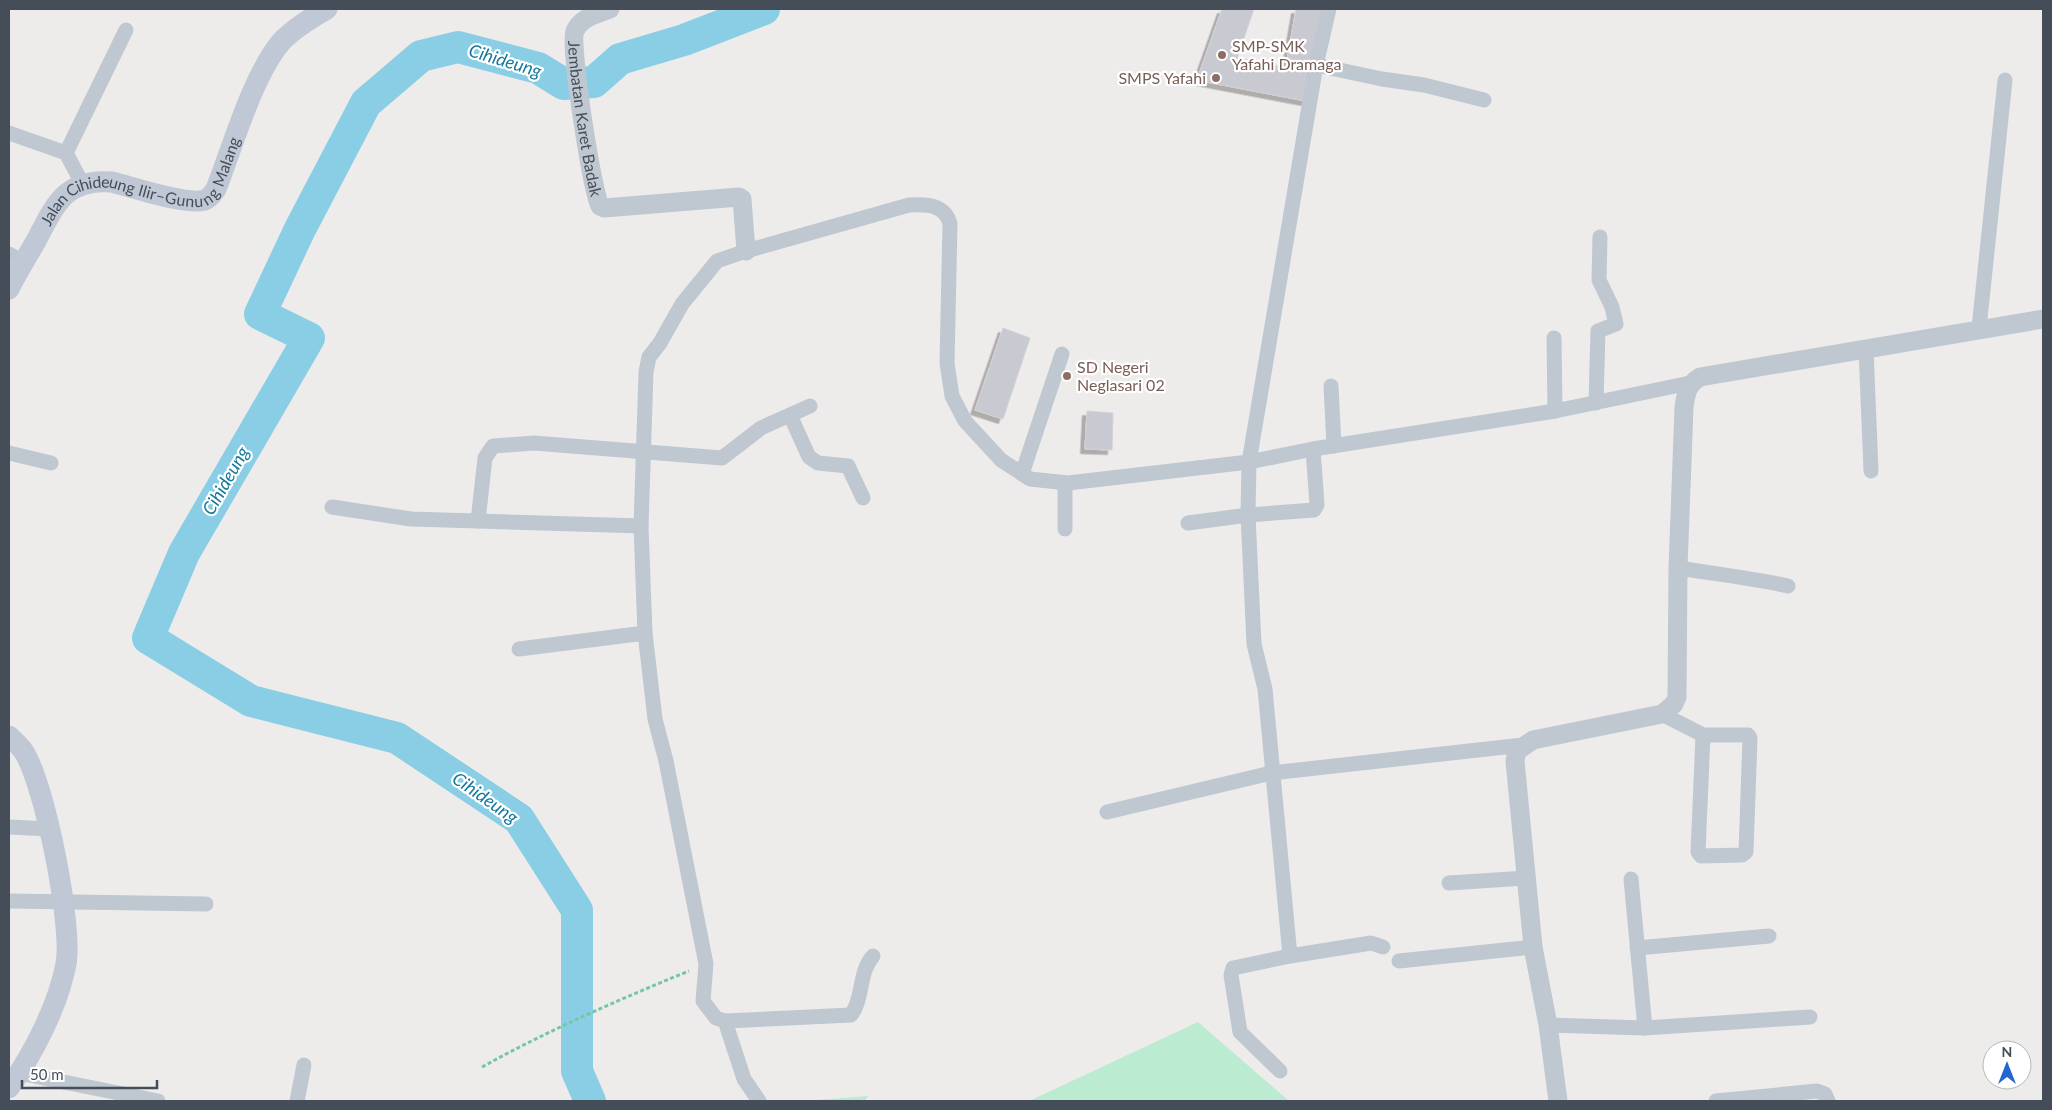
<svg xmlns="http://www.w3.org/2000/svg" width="2052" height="1110" viewBox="0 0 2052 1110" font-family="Lato,sans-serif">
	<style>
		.green { fill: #bbebd0 }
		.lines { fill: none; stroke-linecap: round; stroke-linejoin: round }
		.river { stroke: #8acee6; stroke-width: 32 }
		.building { fill: #c9cad1; stroke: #d0d2d7; filter: url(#shadow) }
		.path { stroke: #75c7a2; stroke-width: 3; stroke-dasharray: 4 2.5; stroke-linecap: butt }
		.minor { stroke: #bfc7d1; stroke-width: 15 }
		.tertiary { stroke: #bfc7d1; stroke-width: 19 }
		.secondary { stroke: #bfc8d4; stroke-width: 21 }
		.education-dot { fill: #8d6e63; stroke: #fff; stroke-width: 2 }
		.labels { text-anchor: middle; stroke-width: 4.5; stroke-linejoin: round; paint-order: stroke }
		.education-label { font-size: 16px; fill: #785e54; stroke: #fff; text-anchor: start }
		.street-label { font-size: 16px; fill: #454e58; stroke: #fff }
		.water-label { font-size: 18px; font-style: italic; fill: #13799d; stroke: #fff }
	</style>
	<defs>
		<filter id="shadow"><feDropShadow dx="-4.5" dy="4.5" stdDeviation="0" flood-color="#0004"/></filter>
	</defs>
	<rect width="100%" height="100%" fill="#eeeceb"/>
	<g class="green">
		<path d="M1198,1022L1289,1101H1029Z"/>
		<path d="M868,1096L865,1101H802Z"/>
	</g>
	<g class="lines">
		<path class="river" d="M590,1101L577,1071V910L519,819L397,738L251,701L148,638L184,553L309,338L260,314L300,229L366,103L421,56L458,47L538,68L564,84L594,82L620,59L684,40L764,9"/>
	</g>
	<g class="building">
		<path d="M1222,9H1254L1237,58L1286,67L1296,9H1324L1306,101L1201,81L1202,75L1199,74Z"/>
		<path d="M1003,328L1030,338L1003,419L975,410Z"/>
		<path d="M1087,411L1113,413L1112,450L1085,449Z"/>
	</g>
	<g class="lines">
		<path class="path" d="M482,1067C549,1030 618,1000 689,971"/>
		<g class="minor">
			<path d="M1316,65L1382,79L1424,85L1484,100"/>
			<path d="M9,133L66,153L83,185"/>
			<path d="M66,153L126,30"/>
			<path d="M9,254L23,262"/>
			<path d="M1979,328L2005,80"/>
			<path d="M1554,338L1555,411"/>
			<path d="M1866,348L1871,471"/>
			<path d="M1331,386L1334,446"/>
			<path d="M1596,403L1598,331L1616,324L1612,307L1599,280L1600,237"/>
			<path d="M790,415L809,457L818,463L848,466L863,498"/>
			<path d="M9,453L51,463"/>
			<path d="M1022,474L1062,354"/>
			<path d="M1065,483V529"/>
			<path d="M332,507L411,519L641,526"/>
			<path d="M478,521L485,458L493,446L534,443L722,458L761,428L810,406"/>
			<path d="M1188,523L1248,515L1314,510L1317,505L1313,449"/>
			<path d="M1678,568C1715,574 1752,578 1788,586"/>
			<path d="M519,649L645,633"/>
			<path d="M1662,714L1703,735H1748L1750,738L1746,852L1742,855L1701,856L1698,852L1703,735"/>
			<path d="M1107,812L1271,773L1523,745"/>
			<path d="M9,827L50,829"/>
			<path d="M1631,879L1645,1028"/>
			<path d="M1449,883L1526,878"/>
			<path d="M9,901L206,904"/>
			<path d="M1637,948L1769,936"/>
			<path d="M1290,956L1265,689L1254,644L1248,515L1249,462L1316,65L1329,9"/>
			<path d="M1399,961L1533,947"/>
			<path d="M725,1021L851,1015C864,998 858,973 873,956"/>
			<path d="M1548,1025L1645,1028L1810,1017"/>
			<path d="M1280,1071L1240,1032L1231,975L1233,968L1290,956L1371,943L1383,947"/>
			<path d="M19,1073L158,1101"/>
			<path d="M297,1101L304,1065"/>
			<path d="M759,1101L744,1079L725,1021L716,1018L703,1001L706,964L666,761L655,719L645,633L641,526L646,372L649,357L660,343L682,304L717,261L746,251L909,205C926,204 945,204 950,224L947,363L952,396L965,421L1001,460L1030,479L1068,483L1249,462L1313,449L1555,411L1690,383"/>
			<path d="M1716,1101L1817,1091L1825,1094L1828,1101"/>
		</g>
		<g class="tertiary">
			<path id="s1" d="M610,9C598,14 581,17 575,31C569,44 592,190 600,206L604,208L739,197L742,199L746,251"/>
			<path d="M1558,1101L1548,1025L1533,947L1515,761L1517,751L1533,740L1662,714L1674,704L1677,697L1678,568L1684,408C1686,393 1687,385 1700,377L2043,319"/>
		</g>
		<g class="secondary">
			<path id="s2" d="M9,289C17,272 27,257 36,241C55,205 65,178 112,182C132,187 187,206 205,200C210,198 213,193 216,189C233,146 252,77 281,42C294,28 311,18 327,9"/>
			<path d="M9,736C14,741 20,746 24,752C45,785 73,927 66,964C58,1006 33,1054 9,1088"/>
		</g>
	</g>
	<g class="education-dot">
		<circle cx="1222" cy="55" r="5"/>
		<circle cx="1216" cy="78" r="5"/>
		<circle cx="1067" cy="376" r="5"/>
	</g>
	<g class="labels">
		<g class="education-label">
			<text x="1232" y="52">SMP-SMK<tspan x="1232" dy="18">Yafahi Dramaga</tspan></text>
			<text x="1206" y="84" text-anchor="end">SMPS Yafahi</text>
			<text x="1077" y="373">SD Negeri<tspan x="1077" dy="18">Neglasari 02</tspan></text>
		</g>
		<g class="street-label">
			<text dy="6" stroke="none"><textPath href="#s1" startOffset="131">Jembatan Karet Badak</textPath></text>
			<text dy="6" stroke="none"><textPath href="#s2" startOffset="200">Jalan Cihideung Ilir–Gunung Malang</textPath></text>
		</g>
		<g class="water-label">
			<text transform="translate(505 61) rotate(17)" y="6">Cihideung</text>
			<text transform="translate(226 481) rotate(-60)" y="6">Cihideung</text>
			<text transform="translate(485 798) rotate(35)" y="6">Cihideung</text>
		</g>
	</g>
	<rect width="2052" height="1110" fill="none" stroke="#454e58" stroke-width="20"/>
	<g transform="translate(2007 1065)"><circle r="24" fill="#ffffff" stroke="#b5b8bc"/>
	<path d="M0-4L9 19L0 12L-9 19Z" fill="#2266d2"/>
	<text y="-8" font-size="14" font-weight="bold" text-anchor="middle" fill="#454e58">N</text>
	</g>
	<path d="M22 1080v8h135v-8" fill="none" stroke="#454e58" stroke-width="2.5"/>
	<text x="30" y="1080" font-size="15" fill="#454e58" stroke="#ffffff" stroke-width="4" paint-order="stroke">50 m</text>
</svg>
